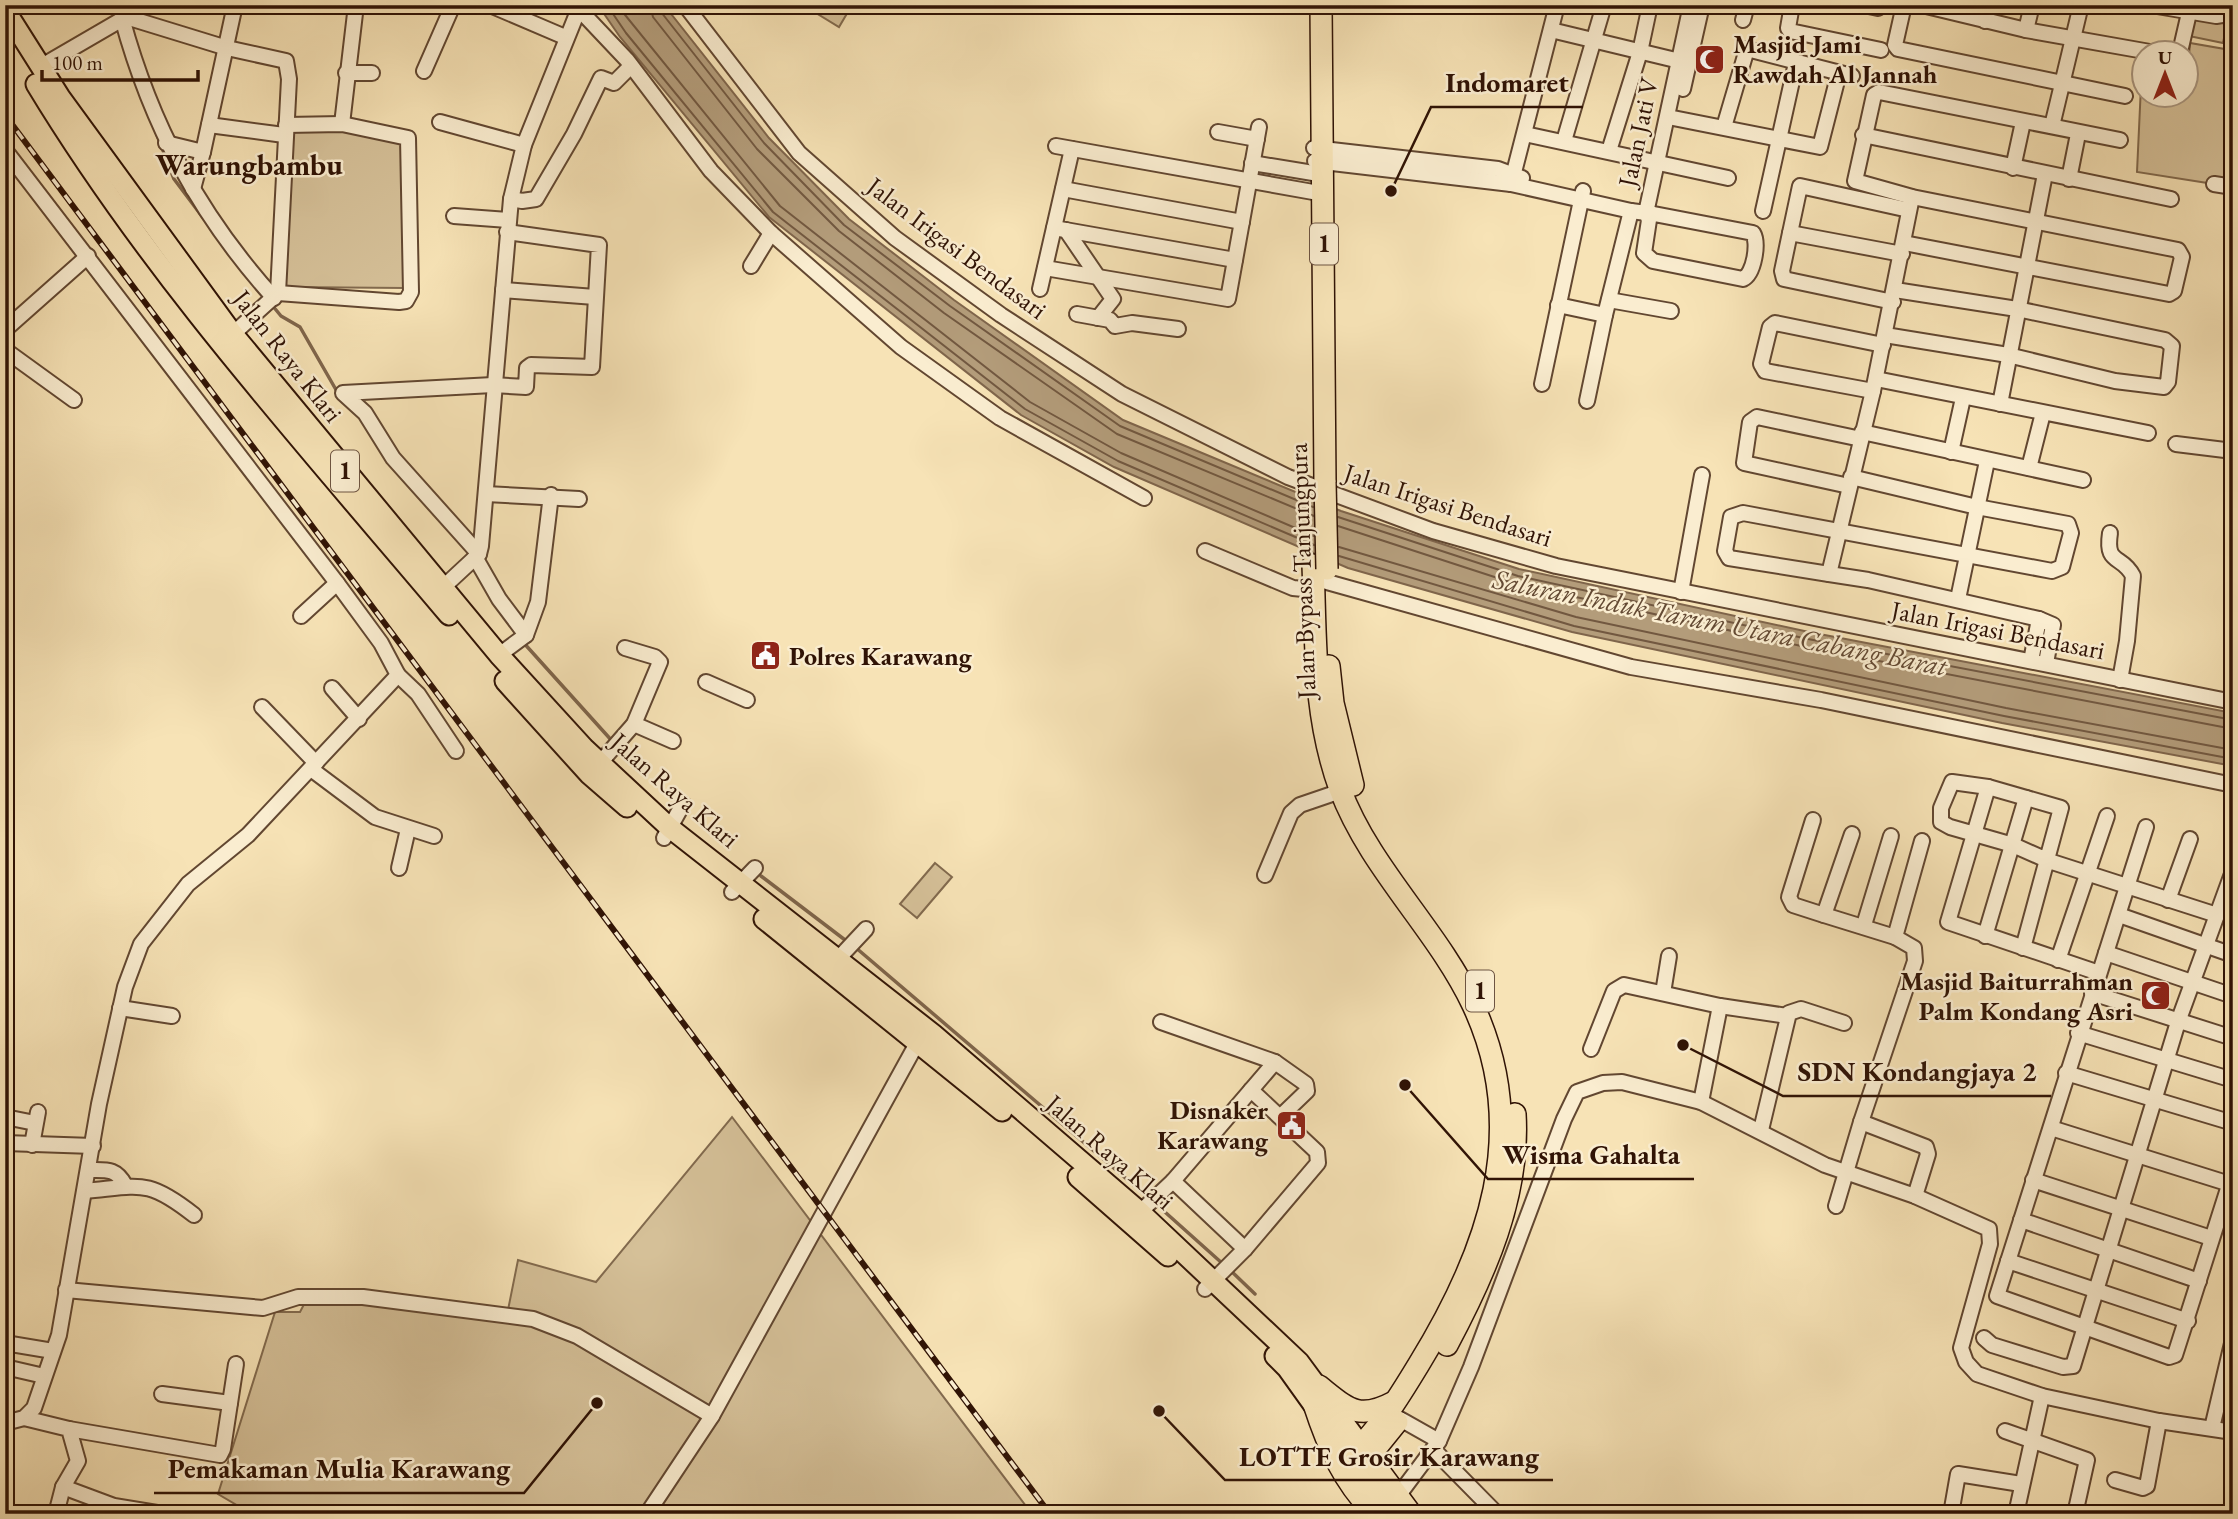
<svg xmlns="http://www.w3.org/2000/svg" width="2238" height="1519" viewBox="0 0 2238 1519" font-family="'EB Garamond',serif">
	<style>
		.green { fill: #d5c098; stroke: #826a4e; stroke-width: 2 }
		.water { fill: #b39c7a; stroke: #7f654b; stroke-width: 2 }
		.lines { fill: none; stroke-linecap: round; stroke-linejoin: round }
		.shore { stroke: #725840; stroke-width: 2 }
		.stream { stroke: #7f654b; stroke-width: 3.5 }
		.minor-casing { stroke: #624731; stroke-width: 18 }
		.major-casing { stroke: #301305; stroke-width: 23 }
		.highway-casing { stroke: #301305; stroke-width: 24 }
		.minor { stroke: #faedd0; stroke-width: 14 }
		.major { stroke: #f7e3b6; stroke-width: 19 }
		.highway { stroke: #f7e3b6; stroke-width: 21 }
		.rail-casing { stroke: #301305; stroke-width: 6 }
		.rail { stroke: #faedd0; stroke-width: 3.5; stroke-dasharray: 10; stroke-linecap: butt }
		.highway-bridge-casing { stroke: #301305; stroke-width: 24; stroke-linecap: butt }
		.highway-bridge { stroke: #f7e3b6; stroke-width: 21 }
		.labels { text-anchor: middle; stroke-width: 5; stroke-linejoin: round; paint-order: stroke }
		.shield { fill: #faedd0; stroke: #6d5442; stroke-width: 2 }
		.shield-label { font-size: 24px; font-weight: bold; fill: #301305 }
		.poi-label { font-size: 26px; font-weight: bold; fill: #301305; stroke: #faedd0; text-anchor: start }
		.street-label { font-size: 26px; fill: #301305; stroke: #faedd0 }
		.water-label { font-size: 28px; font-style: italic; fill: #644a34; stroke: #faedd0 }
		.quarter-label { font-size: 30px; font-weight: bold; fill: #301305; stroke: #faedd0 }
		.leader { fill: none; stroke: #301305; stroke-width: 2.5 }
		.callout-dot { fill: #301305; stroke: #faedd0; stroke-width: 2.5 }
		.callout-label { font-size: 28px; text-anchor: middle; font-weight: bold; fill: #301305; stroke: #faedd0; stroke-width: 5; stroke-linejoin: round; paint-order: stroke }
	</style>
	<rect width="100%" height="100%" fill="#f7e3b6"/>
	<filter id="stains"><feTurbulence type="fractalNoise" baseFrequency=".00286" numOctaves="4"/><feColorMatrix values="0 0 0 0 .2 0 0 0 0 .09 0 0 0 0 .02 0 0 0 .5 -.17"/></filter>
	<radialGradient id="worn" r=".72"><stop offset=".6" stop-color="#630" stop-opacity="0"/><stop offset="1" stop-color="#630" stop-opacity=".3"/></radialGradient>
	<g class="green">
		<path d="M803,5H852L839,27Z"/>
		<path d="M2193,17L2227,24L2223,43L2189,36Z"/>
		<path d="M2233,17V187L2137,172L2142,64L2144,94H2186L2190,43L2225,49Z"/>
		<path d="M286,125L405,135V288L283,287Z"/>
		<path d="M935,863L952,877L917,918L900,904Z"/>
		<path d="M732,1117L1032,1514H252L218,1494L275,1312H300L311,1291L508,1310L518,1260L596,1282Z"/>
	</g>
	<path class="water" d="M598,5H664L769,138L849,219L954,300L1123,420L1341,511L1519,569L1809,632L2233,713V766L2002,723L1572,632L1348,568L1114,467L1021,415L769,217L620,37Z"/>
	<g class="lines">
		<g class="shore">
			<path d="M607,5L626,33L773,212L1025,409L1118,461L1314,545"/>
			<path d="M617,5L780,206L1030,402L1121,453L1314,536"/>
			<path d="M650,5L653,17L757,149L839,231L944,313L1117,434L1314,516"/>
			<path d="M659,5L661,12L764,143L844,225L950,306L1120,426L1313,507"/>
			<path d="M1338,517L1518,576L1808,639L2233,720"/>
			<path d="M1338,526L1516,584L1806,647L2233,729"/>
			<path d="M1339,547L1576,617L2006,708L2233,750"/>
			<path d="M1339,556L1574,626L2004,716L2233,759"/>
		</g>
		<g class="stream">
			<path d="M110,5L117,19"/>
			<path d="M156,132L174,179L204,219"/>
			<path d="M272,305L281,316L300,327L339,395"/>
			<path d="M522,641L613,742"/>
			<path d="M618,748L640,772"/>
			<path d="M761,876L849,943"/>
			<path d="M855,947L1150,1199"/>
			<path d="M1156,1204L1223,1264"/>
			<path d="M1229,1269L1255,1294"/>
		</g>
		<defs>
			<g id="minor">
				<path d="M490,5L565,37"/>
				<path d="M575,5L627,60L711,171L771,233L901,347L1000,418L1144,498"/>
				<path d="M685,5L799,153L895,238L1001,315L1122,394L1288,477L1433,531L1556,566L2233,702"/>
				<path d="M1557,5L1511,184L1631,211L1654,214L1753,233C1759,243 1754,274 1743,279L1653,261L1644,253L1649,220L1646,213L1691,5"/>
				<path d="M1792,5L1788,28L1790,31L1881,50"/>
				<path d="M1864,5L1878,8"/>
				<path d="M1904,5L1895,45L1898,49L2125,96"/>
				<path d="M1922,5L2026,30L2150,52"/>
				<path d="M2151,5L2216,16L2222,15L2225,5"/>
				<path d="M122,18C151,125 199,215 274,298"/>
				<path d="M1743,20L1747,5"/>
				<path d="M1985,21L1989,5"/>
				<path d="M1551,30L1688,63"/>
				<path d="M2026,30L2032,5"/>
				<path d="M2180,52L2189,13"/>
				<path d="M40,67L126,17L227,48L286,61L289,79L278,293L233,334"/>
				<path d="M424,71L453,5"/>
				<path d="M346,73H372"/>
				<path d="M1683,89L1702,5"/>
				<path d="M1668,117L1820,147L1839,73"/>
				<path d="M440,122L524,145"/>
				<path d="M342,124L356,5"/>
				<path d="M209,125L284,135"/>
				<path d="M2052,126L2081,5"/>
				<path d="M1724,127L1747,49L1852,76"/>
				<path d="M1218,132L1257,139"/>
				<path d="M1525,134L1728,178"/>
				<path d="M1863,135L2171,199"/>
				<path d="M1564,141L1604,5"/>
				<path d="M166,143L203,152L235,5"/>
				<path d="M1056,146L1313,192"/>
				<path d="M1314,148L1498,169L1522,178"/>
				<path d="M5,150L337,583L381,643L398,675L248,835L188,884L141,944L125,987L99,1104L59,1335L34,1408L24,1418L5,1423"/>
				<path d="M1609,151L1640,52L1650,5"/>
				<path d="M1315,161L1511,184"/>
				<path d="M1252,163L1313,173"/>
				<path d="M2013,168L2023,122"/>
				<path d="M2069,179L2078,134"/>
				<path d="M2214,184L2233,187"/>
				<path d="M193,189L203,152"/>
				<path d="M1063,189L1242,222"/>
				<path d="M1912,197L1873,391L1829,574L1868,580L2039,619"/>
				<path d="M511,199L522,201L536,199L574,134L601,78L614,83L631,66"/>
				<path d="M1763,211L1796,63"/>
				<path d="M454,216L508,220"/>
				<path d="M1054,228L1235,260"/>
				<path d="M1066,230L1113,299L1098,318"/>
				<path d="M1790,233L1800,186L1909,210"/>
				<path d="M1904,243L2169,294L2174,291L2182,257L2178,250L1912,197L1855,181L1874,95L1879,92L2120,140"/>
				<path d="M751,266L771,233"/>
				<path d="M1045,268L1228,299L1259,127"/>
				<path d="M1040,289L1072,149"/>
				<path d="M503,290L595,297"/>
				<path d="M278,293L399,302L406,301L411,292L408,138L342,124L286,125"/>
				<path d="M1609,300L1671,311"/>
				<path d="M1893,302L1784,279L1782,271L1790,233L1902,254"/>
				<path d="M1558,305L1605,315L1631,211"/>
				<path d="M1077,314L1110,320L1115,326L1132,323L1178,329"/>
				<path d="M8,327L88,256"/>
				<path d="M1885,335L2008,355L2115,381L2164,387L2168,382L2172,346L2165,340L2017,309L1895,290"/>
				<path d="M5,350L74,400"/>
				<path d="M1876,379L2148,433"/>
				<path d="M1542,384L1583,191"/>
				<path d="M1873,391L1765,371L1761,364L1770,327L1775,323L1883,345"/>
				<path d="M1587,401L1605,315"/>
				<path d="M2000,404L2045,174"/>
				<path d="M1862,432L2083,480"/>
				<path d="M2176,444L2233,451"/>
				<path d="M1951,452L1963,398"/>
				<path d="M2029,468L2043,413"/>
				<path d="M1849,486L1744,463L1750,422L1757,417L1861,439"/>
				<path d="M486,494L579,499"/>
				<path d="M2110,533C2105,566 2122,554 2133,576L2127,641L2120,680"/>
				<path d="M1205,551L1293,588L1314,590"/>
				<path d="M479,554L393,458L365,413L343,393L493,385L526,387L527,368L531,365L592,367L599,245L507,232"/>
				<path d="M475,557L499,599L526,635"/>
				<path d="M1829,574L1729,558L1725,551L1731,517L1743,513L2052,571L2062,567L2071,533L2068,524L1977,507L1851,477"/>
				<path d="M1327,582L1631,667L1821,700L2233,785"/>
				<path d="M1681,592L1702,475"/>
				<path d="M437,593L479,554L481,546L511,199L524,145L578,11"/>
				<path d="M1958,599L1987,461"/>
				<path d="M301,616L337,583"/>
				<path d="M499,655L526,635L538,602L551,495"/>
				<path d="M2031,661L2039,619L2053,625L2046,663"/>
				<path d="M398,675L418,694L456,751"/>
				<path d="M706,682L747,700"/>
				<path d="M332,688L359,719"/>
				<path d="M262,707L316,763"/>
				<path d="M634,724L673,741"/>
				<path d="M599,764L634,724L660,662L655,657L625,648"/>
				<path d="M311,769L375,817L434,836"/>
				<path d="M1988,787L1948,922L2099,973"/>
				<path d="M1813,820L1789,897L1793,905L1824,915"/>
				<path d="M2146,827L1997,1296L2169,1357L2175,1355L2233,1173"/>
				<path d="M1852,834L1824,915L1895,937"/>
				<path d="M664,838L683,804"/>
				<path d="M399,868L408,829"/>
				<path d="M1265,875L1291,813L1300,805L1341,791"/>
				<path d="M732,892L755,868"/>
				<path d="M2168,900L2190,839"/>
				<path d="M2119,915L2233,955"/>
				<path d="M1864,925L1891,836"/>
				<path d="M1985,936L2026,798"/>
				<path d="M2023,948L2061,808L1988,787L1952,782L1941,808V822L1950,827L2013,845L2049,861L2217,915"/>
				<path d="M2106,953L2233,996"/>
				<path d="M2058,960L2107,816"/>
				<path d="M836,961L866,929"/>
				<path d="M1663,993L1669,956"/>
				<path d="M2092,993L2233,1038"/>
				<path d="M120,1008L172,1016"/>
				<path d="M1161,1022L1275,1062L1306,1084L1307,1091L1281,1116"/>
				<path d="M2078,1033L2233,1080"/>
				<path d="M1591,1049L1614,991L1624,985L1720,1006L1787,1016"/>
				<path d="M2066,1073L2233,1123"/>
				<path d="M1701,1102L1720,1006"/>
				<path d="M5,1117L35,1123"/>
				<path d="M1861,1122L1926,1147L1928,1154L1915,1196"/>
				<path d="M2051,1128L2233,1185"/>
				<path d="M1761,1130L1789,1013L1801,1009L1844,1023"/>
				<path d="M5,1143L93,1146"/>
				<path d="M32,1145L38,1112"/>
				<path d="M89,1170C107,1170 116,1168 125,1185"/>
				<path d="M2033,1180L2211,1238"/>
				<path d="M1173,1181L1245,1249"/>
				<path d="M85,1191C140,1186 147,1178 194,1215"/>
				<path d="M1836,1206L1861,1122L1915,961L1914,948L1895,937L1922,841"/>
				<path d="M1140,1212L1173,1181L1275,1062"/>
				<path d="M2021,1220L2199,1281"/>
				<path d="M2008,1261L2188,1321"/>
				<path d="M1205,1289L1245,1249L1318,1163L1317,1152L1251,1090"/>
				<path d="M66,1290L263,1308L298,1297H363L533,1319L577,1336L712,1416"/>
				<path d="M1984,1338L1992,1345L2063,1367L2073,1366L2178,1022L2233,871"/>
				<path d="M5,1343L53,1351"/>
				<path d="M5,1367L44,1376"/>
				<path d="M162,1394L230,1403"/>
				<path d="M24,1418L69,1429L78,1461L63,1487L114,1506L163,1514"/>
				<path d="M1400,1419L1439,1441"/>
				<path d="M2212,1428L2233,1339"/>
				<path d="M69,1429L220,1455L223,1449L236,1364"/>
				<path d="M2005,1431L2087,1460L2075,1514"/>
				<path d="M1434,1450L1497,1514"/>
				<path d="M2115,1480L2143,1488L2147,1486L2159,1421"/>
				<path d="M1398,1496L1439,1441L1471,1367L1564,1119L1577,1092L1603,1083L1622,1082L1701,1102L1825,1165L1915,1196L1989,1229L1990,1244L1961,1348L1966,1362L1977,1374L2042,1396L2159,1421L2233,1432"/>
				<path d="M56,1514L63,1487"/>
				<path d="M647,1514L712,1416L916,1045L926,1038"/>
				<path d="M1951,1514L1958,1474L2021,1484"/>
				<path d="M2016,1514L2042,1396"/>
			</g>
			<g id="major">
				<path d="M5,10L60,97L233,334L499,655L584,748L670,828L933,1034L1140,1212L1299,1362L1361,1446"/>
				<path d="M36,84C152,276 305,444 449,615"/>
				<path d="M505,681L589,774L627,807"/>
				<path d="M764,919L1002,1111"/>
				<path d="M1078,1177L1168,1256"/>
				<path d="M1275,1356L1287,1368L1350,1456"/>
			</g>
			<g id="highway">
				<path d="M1321,5L1325,482"/>
				<path d="M1313,565C1316,642 1313,715 1340,789C1370,869 1437,929 1473,1005C1532,1131 1488,1252 1419,1364C1399,1397 1379,1430 1350,1456L1390,1514"/>
				<path d="M1329,666L1333,703L1353,785"/>
				<path d="M1447,1345C1485,1274 1520,1196 1515,1114"/>
				<path d="M1319,1386C1348,1409 1358,1421 1394,1402"/>
				<path d="M1314,1404C1328,1447 1343,1481 1375,1514"/>
				<path d="M1362,1448L1411,1514"/>
				<path d="M1359,1469L1397,1422"/>
			</g>
		</defs>
		<use href="#minor" class="minor-casing"/>
		<use href="#major" class="major-casing"/>
		<use href="#highway" class="highway-casing"/>
		<use href="#minor" class="minor"/>
		<use href="#major" class="major"/>
		<use href="#highway" class="highway"/>
		<defs>
			<path id="rail" d="M5,115L1050,1514"/>
		</defs>
		<use href="#rail" class="rail-casing"/>
		<use href="#rail" class="rail"/>
		<defs>
			<path id="highway-bridge" d="M1325,482L1327,569"/>
		</defs>
		<use href="#highway-bridge" class="highway-bridge-casing"/>
		<use href="#highway-bridge" class="highway-bridge"/>
	</g>
	<defs>
		<symbol id="mosque-square" viewBox="-11 -11 22 22"><rect x="-9" y="-9" width="18" height="18" rx="4" fill="#8f2418" stroke="#faedd0"/><path d="M3.5-4.9A6 6 0 1 0 3.5 4.9A5 5 0 1 1 3.5-4.9Z" fill="#fff"/></symbol>
		<symbol id="civic-square" viewBox="-11 -11 22 22"><rect x="-9" y="-9" width="18" height="18" rx="4" fill="#8f2418" stroke="#faedd0"/><path d="M-.6-6.5H3V-4.5H.6V-3L4-1V1h2V6H-6V1h2V-1L-.6-3ZM-1.2 2.5V6h2.4V2.5Z" fill="#fff"/></symbol>
	</defs>
	<g fill-rule="evenodd">
		<use href="#mosque-square" x="1692" y="42" width="35" height="35"/>
		<use href="#civic-square" x="748" y="638" width="35" height="35"/>
		<use href="#mosque-square" x="2138" y="978" width="35" height="35"/>
		<use href="#civic-square" x="1274" y="1108" width="35" height="35"/>
	</g>
	<g class="labels">
		<g class="shield">
			<rect x="1310" y="223.5" width="28" height="41" rx="5"/>
			<rect x="331" y="450.5" width="28" height="41" rx="5"/>
			<rect x="1466" y="970.5" width="28" height="41" rx="5"/>
		</g>
		<g class="shield-label">
			<text x="1324" y="252">1</text>
			<text x="345" y="479">1</text>
			<text x="1480" y="999">1</text>
		</g>
		<g class="poi-label">
			<text x="1733" y="53">Masjid Jami<tspan x="1733" dy="30">Rawdah Al Jannah</tspan></text>
			<text x="789" y="665">Polres Karawang</text>
			<text x="2133" y="990" text-anchor="end">Masjid Baiturrahman<tspan x="2133" dy="30">Palm Kondang Asri</tspan></text>
			<text x="1268" y="1119" text-anchor="end">Disnaker<tspan x="1268" dy="30">Karawang</tspan></text>
		</g>
		<g class="street-label">
			<text transform="translate(1638 132) rotate(-78)" y="9">Jalan Jati V</text>
			<text transform="translate(957 248) rotate(37)" y="9">Jalan Irigasi Bendasari</text>
			<text transform="translate(288 356) rotate(52)" y="9">Jalan Raya Klari</text>
			<text transform="translate(1448 505) rotate(18)" y="9">Jalan Irigasi Bendasari</text>
			<text transform="translate(1302 571) rotate(-92)" y="9">Jalan Bypass Tanjungpura</text>
			<text transform="translate(1998 630) rotate(11)" y="9">Jalan Irigasi Bendasari</text>
			<text transform="translate(675 790) rotate(41)" y="9">Jalan Raya Klari</text>
			<text transform="translate(1110 1152) rotate(41)" y="9">Jalan Raya Klari</text>
		</g>
		<g class="water-label">
			<text transform="translate(1720 622) rotate(11)" y="10">Saluran Induk Tarum Utara Cabang Barat</text>
		</g>
		<g class="quarter-label">
			<text x="249" y="175">Warungbambu</text>
		</g>
	</g>
	<path class="leader" d="M1391 191L1431 107H1583M1683 1045L1783 1096H2051M1405 1085L1488 1179H1694M1159 1411L1225 1480H1553M597 1403L524 1493H154"/>
	<g class="callout-dot">
		<circle cx="1391" cy="191" r="7"/>
		<circle cx="1683" cy="1045" r="7"/>
		<circle cx="1405" cy="1085" r="7"/>
		<circle cx="1159" cy="1411" r="7"/>
		<circle cx="597" cy="1403" r="7"/>
	</g>
	<g class="callout-label">
		<text x="1507" y="92">Indomaret</text>
		<text x="1917" y="1081">SDN Kondangjaya 2</text>
		<text x="1591" y="1164">Wisma Gahalta</text>
		<text x="1389" y="1466">LOTTE Grosir Karawang</text>
		<text x="339" y="1478">Pemakaman Mulia Karawang</text>
	</g>
	<rect width="2238" height="1519" fill="none" stroke="#f7e3b6" stroke-width="28"/>
	<rect x="7" y="7" width="2224" height="1505" fill="none" stroke="#301305" stroke-width="3.5"/>
	<rect x="14" y="14" width="2210" height="1491" fill="none" stroke="#301305" stroke-width="2"/>
	<g transform="translate(2165 74)"><circle r="33" fill="#faedd0" stroke="#a9967f" stroke-width="2"/>
	<path d="M0-5L12 26L0 18L-12 26Z" fill="#8f2418"/>
	<text y="-10" font-size="19" font-weight="bold" text-anchor="middle" fill="#301305">U</text>
	</g>
	<path d="M42 70v10h156v-10" fill="none" stroke="#301305" stroke-width="3.5"/>
	<text x="52" y="70" font-size="21" fill="#301305" stroke="#faedd0" stroke-width="5" paint-order="stroke">100 m</text>
	<rect width="100%" height="100%" filter="url(#stains)"/>
	<rect width="100%" height="100%" fill="url(#worn)"/>
</svg>
